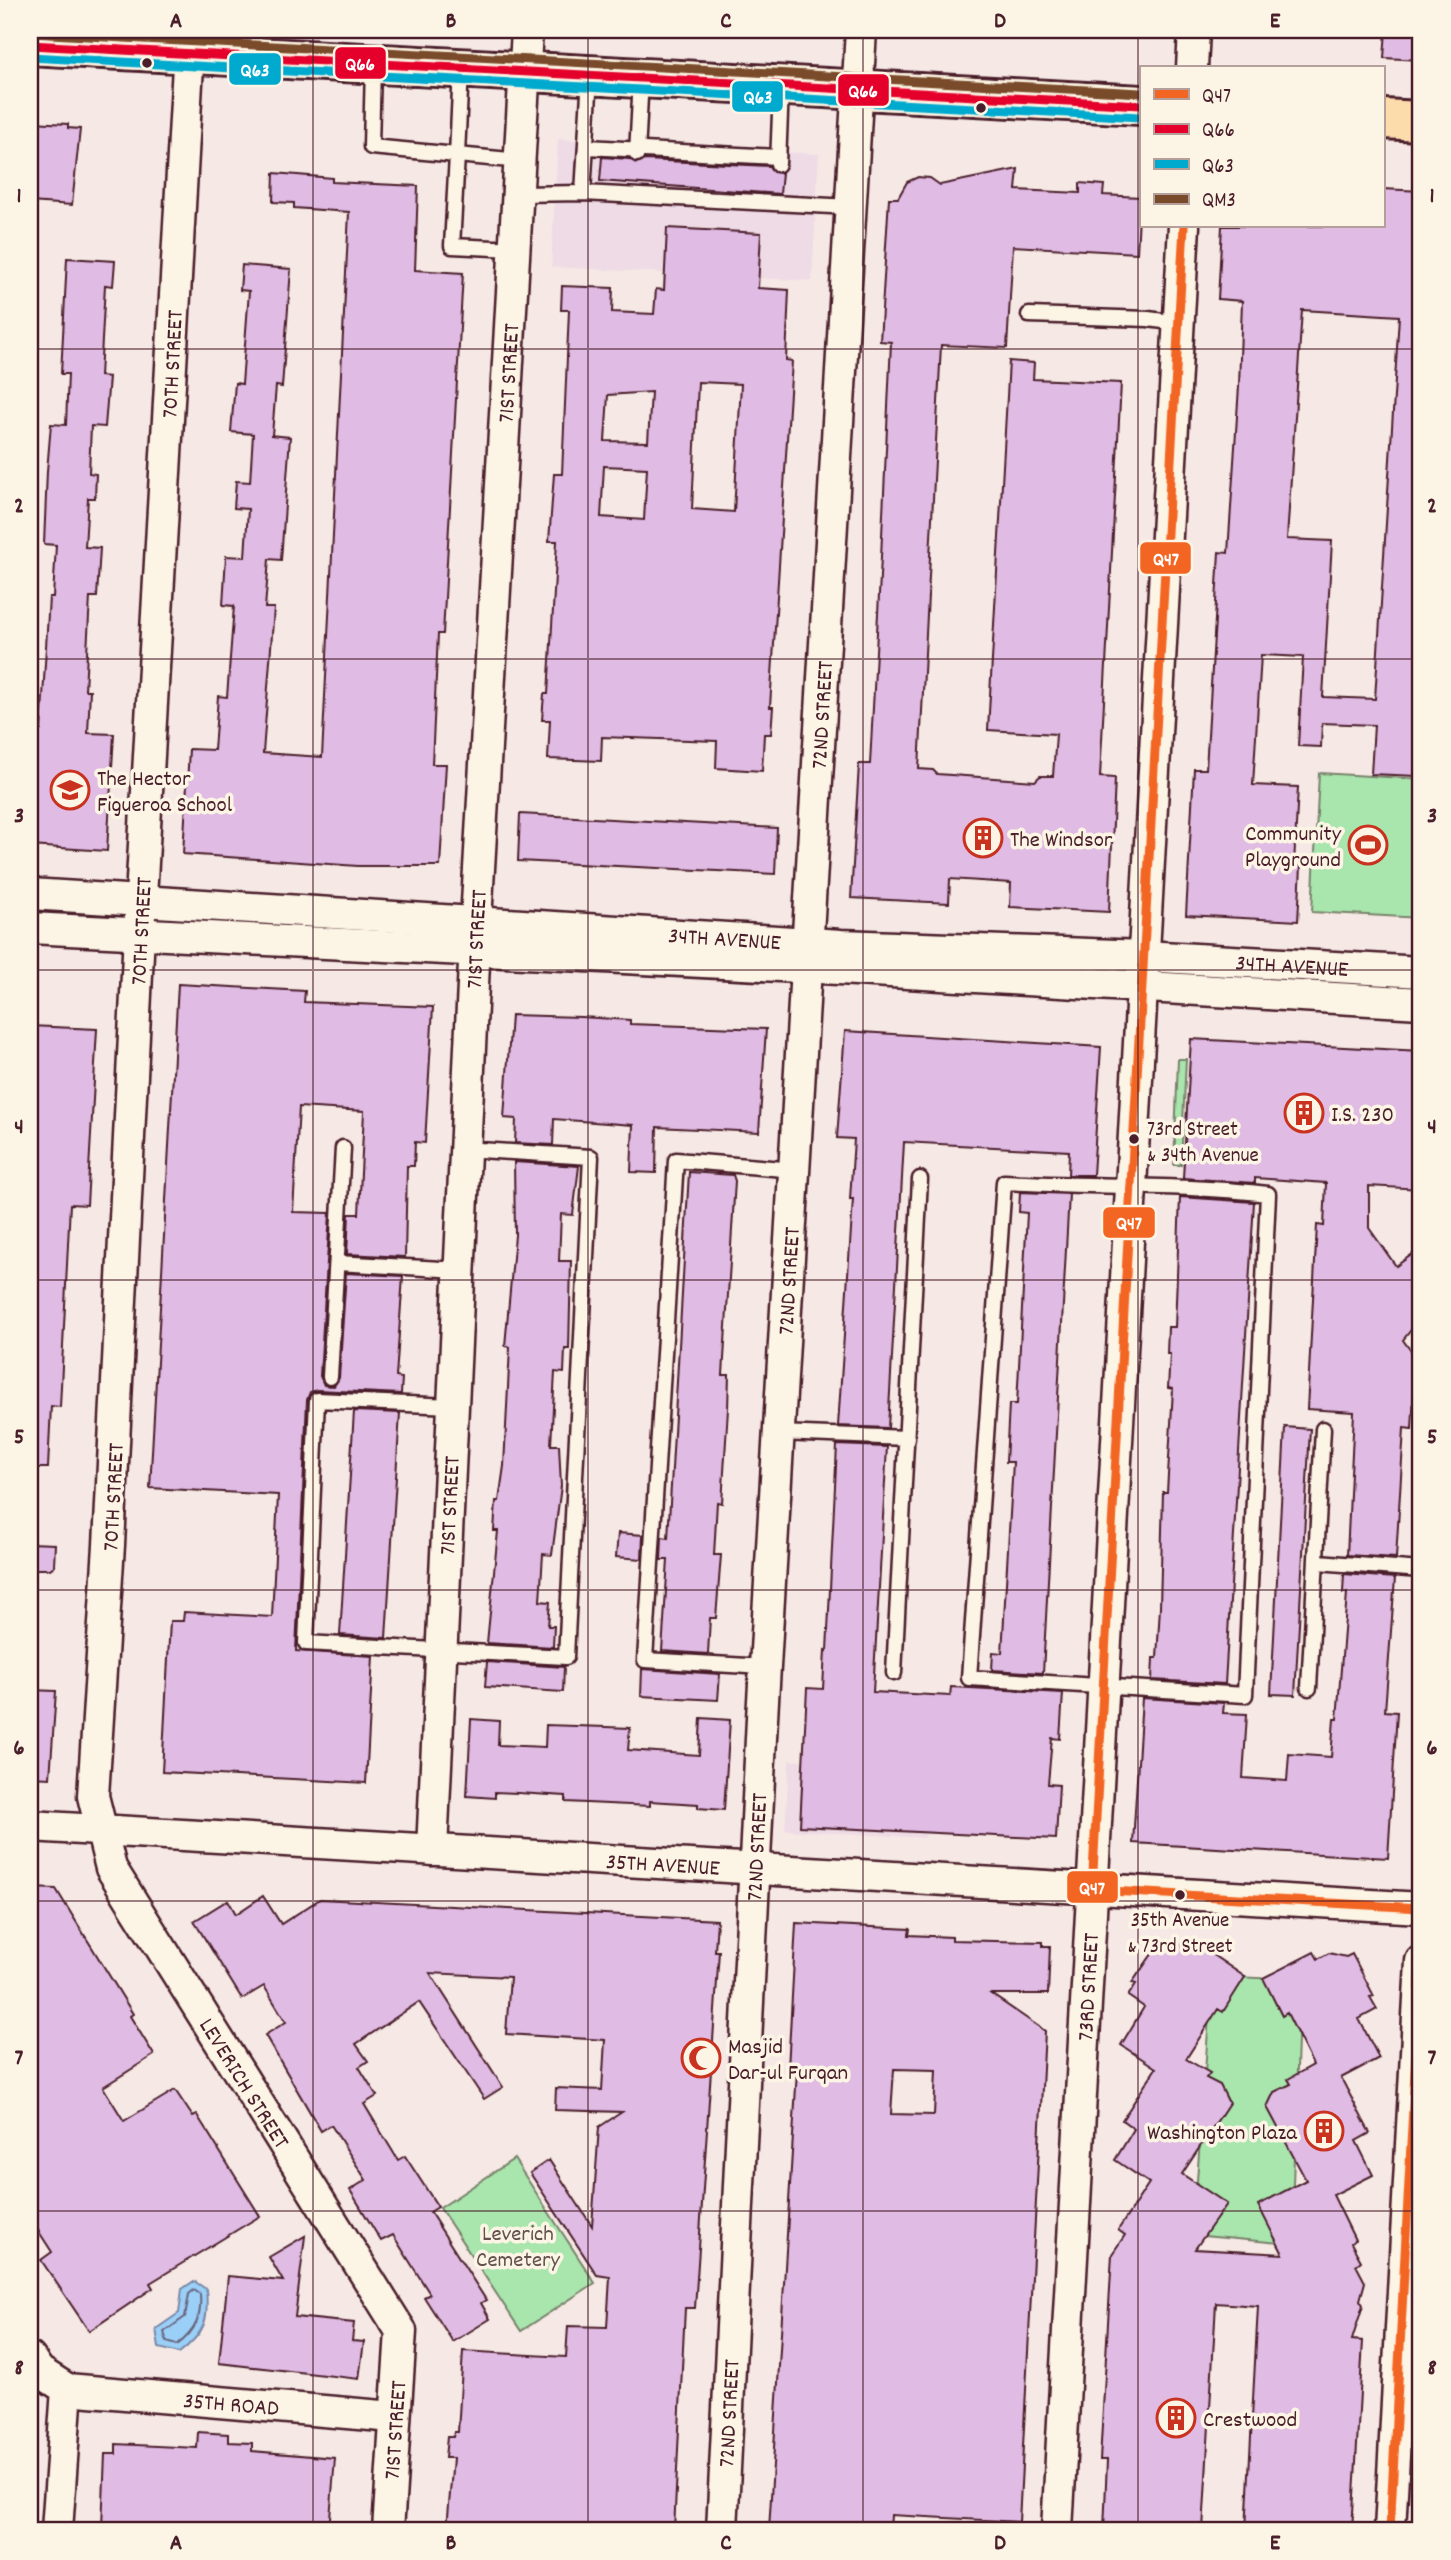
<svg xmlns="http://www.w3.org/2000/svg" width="1451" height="2560" viewBox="0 0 1451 2560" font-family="Dekko,sans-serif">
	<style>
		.built { fill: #efdbe5 }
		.green { fill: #a8e6ad; stroke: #79826c; stroke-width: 2 }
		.water { fill: #9acff8; stroke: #7a89a6; stroke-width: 2 }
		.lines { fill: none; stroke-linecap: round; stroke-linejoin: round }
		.shore { stroke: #6a657d; stroke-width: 2 }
		.building { fill: #e0bbe4; stroke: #4a1f2b; stroke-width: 2; fill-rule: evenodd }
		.lane-casing { stroke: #4a1f2b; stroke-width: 19 }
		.street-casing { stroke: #4a1f2b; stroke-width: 35 }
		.primary-casing { stroke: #4a1f2b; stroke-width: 44 }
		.lane { stroke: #fcf5e5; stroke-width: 14 }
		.street { stroke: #fcf5e5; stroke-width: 30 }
		.primary { stroke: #fddcac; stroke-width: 38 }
		.bus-1-casing { stroke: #fcf5e5; stroke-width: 14 }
		.bus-2-casing { stroke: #fcf5e5; stroke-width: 14 }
		.bus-3-casing { stroke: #fcf5e5; stroke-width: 14 }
		.bus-4-casing { stroke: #fcf5e5; stroke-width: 14 }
		.bus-1 { stroke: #f26522; stroke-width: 9 }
		.bus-2 { stroke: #e4002b; stroke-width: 9 }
		.bus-3 { stroke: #00a9ce; stroke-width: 9 }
		.bus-4 { stroke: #7a4b2a; stroke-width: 9 }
		.grid { fill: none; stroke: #4a1f2b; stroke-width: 2; stroke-opacity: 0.55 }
		.bus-dot { fill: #4a1f2b; stroke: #fcf5e5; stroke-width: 2.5 }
		.labels { text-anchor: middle; stroke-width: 7; stroke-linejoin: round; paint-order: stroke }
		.bus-label { font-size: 21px; fill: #4a1f2b; stroke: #fcf5e5; text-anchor: start }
		.street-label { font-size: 23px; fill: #4a1f2b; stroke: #fcf5e5 }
		.poi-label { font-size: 23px; fill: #4a1f2b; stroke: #fcf5e5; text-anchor: start }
		.park-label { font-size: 23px; fill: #62514c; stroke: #fcf5e5 }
		.line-badge { stroke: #fcf5e5; stroke-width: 2.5 }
		.badge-label { font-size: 19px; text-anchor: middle; font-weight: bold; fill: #fff }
		.neatline { fill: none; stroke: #4a1f2b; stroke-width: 2.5 }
		.grid-label { font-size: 23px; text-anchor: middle; font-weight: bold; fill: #4a1f2b }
	</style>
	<rect width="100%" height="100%" fill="#f6e9e5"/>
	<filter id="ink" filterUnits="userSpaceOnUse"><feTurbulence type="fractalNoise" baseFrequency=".0143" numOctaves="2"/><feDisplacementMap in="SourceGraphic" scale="14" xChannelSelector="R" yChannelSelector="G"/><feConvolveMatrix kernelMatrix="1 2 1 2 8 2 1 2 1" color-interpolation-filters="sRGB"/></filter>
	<g filter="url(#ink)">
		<g class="built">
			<path d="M558,139L819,154L812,281L551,267Z"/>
			<path d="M789,1760L929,1768L925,1838L785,1830Z"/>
		</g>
		<g class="green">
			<path d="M1319,773L1421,779V918L1312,912Z"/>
			<path d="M1178,1059H1186L1181,1165H1174Z"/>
			<path d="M1212,1976L1300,1980L1291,2244L1193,2235Z"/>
			<path d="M514,2159L595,2283L521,2331L440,2208Z"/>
		</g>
		<path class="water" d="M194,2281L206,2289C209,2321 205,2333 179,2353L159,2348L156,2329L179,2313L182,2289Z"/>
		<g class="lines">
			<path class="shore" d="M194,2290L200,2294C202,2316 196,2331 177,2345L167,2342L164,2332L185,2317L189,2294Z"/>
		</g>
		<g class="building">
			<path d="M1386,30H1421V60L1384,58Z"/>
			<path d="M32,122L68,124V128L80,129L72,205L30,202V126Z"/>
			<path d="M602,157L629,159L636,163L645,160L769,166L773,172L782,173L780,194L600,181Z"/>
			<path d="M1018,169L1016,190L1080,193V183L1104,185L1103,195L1140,197L1137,253L1013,246L1007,348L941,345L919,769L933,770L937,774L1035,781L1040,776H1053L1056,734L988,730L1009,361L1034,363L1033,379L1121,383L1100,777L1115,778L1109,912L1010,907L1011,883L950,879L949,903L851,898L859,764H870L881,557L891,342L880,341L889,198H898L907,182L918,177L930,178L940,185Z"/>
			<path d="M274,173L332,178V182L418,186L415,270L463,273L443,634H438L432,764H446L440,866H358L183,854L189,749L214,750L218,696L227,697L234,606L223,605L226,556L245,557L248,509L234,508L236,481L250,482L253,434L231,432L235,383L242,384L249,291L240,290L242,265L291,269L282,387L276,386L272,435H270L290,437L281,560L269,559L265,608H274L263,753L322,757L349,212L294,208V203L273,202Z"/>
			<path d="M1383,189L1421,191V695L1417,776L1371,774L1374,725L1322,723L1321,747L1298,746L1303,657L1261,655L1253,785L1298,787L1294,865L1301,866L1298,921L1186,915L1194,769H1206L1219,552L1228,553L1239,386L1242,301L1218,299L1222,226H1383ZM1302,310L1399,316L1375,699L1323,697L1332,541L1287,539Z"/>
			<path d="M667,228L761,233L758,288L789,290L786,360L792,361L770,707H773L771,734H764L762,771L716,768L717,741L602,737L601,761L548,759L550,720H542L544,694H548L557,541H549L554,474H562L569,310H561L562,286L613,288L612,312L654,314L656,289L664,290ZM698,382L741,384L734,512L692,509ZM651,392L648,442L605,441L608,395ZM604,466L647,468L644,520L601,517Z"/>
			<path d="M67,258L115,261L113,286L105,285L100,376L109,377L105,427L91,426L89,473L96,474L95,498H88L85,547L100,548L97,597H90L85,690H90L88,733L114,734L107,851L30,846V729L41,730L49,597H53L56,545L44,544L47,471L51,424L66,425L67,399L68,374H61Z"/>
			<path d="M520,814L777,828L775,874L518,861Z"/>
			<path d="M178,984L305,991L304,1002L433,1007L425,1143L415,1142L414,1166H407L405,1257L347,1254L349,1214H359L364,1111L299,1107L293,1212L330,1213L320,1376L324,1385L334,1386L339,1378L346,1273L403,1276L396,1377L402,1378L401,1394L317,1390L310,1392L307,1400L296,1651L373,1656L366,1783L162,1772L170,1621H183L184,1612L272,1617L278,1495L150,1488Z"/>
			<path d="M511,1015L581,1017L630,1020V1024L766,1029L759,1132L657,1127L656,1173L631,1172L633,1125L554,1119L553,1145L515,1143L516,1119L504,1118Z"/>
			<path d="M30,1026L97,1029L87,1205L70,1204L60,1407L51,1406L48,1468H30Z"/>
			<path d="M845,1031L1101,1047L1093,1175H1068L1069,1151L904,1142L888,1428L838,1426L853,1199H850L854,1139L837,1138Z"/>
			<path d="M1191,1039L1421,1051V1189L1369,1186V1228L1396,1266L1421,1248L1418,1321L1403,1340L1416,1358L1412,1429L1404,1428L1396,1558L1347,1555L1354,1412L1307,1409L1317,1225L1324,1226L1326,1183L1255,1178V1183L1183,1178Z"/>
			<path d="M514,1162L579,1166L573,1215L561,1214L559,1261H571L569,1349H565L564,1373L555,1372L551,1445H559L561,1486L552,1555L543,1554L540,1601L550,1602L548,1626H554L553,1647L487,1643L498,1531H494L496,1501H499L504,1466L510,1347L505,1346L515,1235Z"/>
			<path d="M689,1172L733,1175L735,1181L723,1375H729L728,1409L722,1503L717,1502L714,1555H721L716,1618H710L708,1654L662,1651L668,1560H661L662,1537L668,1538Z"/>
			<path d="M1020,1192L1069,1194L1043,1673L992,1670L993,1652L1002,1653L1013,1462H1006L1009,1404H1017L1027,1213L1019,1212Z"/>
			<path d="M1180,1197L1254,1202L1225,1684L1152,1680L1153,1658H1157L1160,1607L1163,1492H1167L1173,1389L1168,1388L1170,1354H1167L1168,1327H1175Z"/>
			<path d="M354,1411L400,1413L386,1638L340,1635Z"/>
			<path d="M1285,1427L1310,1429L1295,1695L1271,1694Z"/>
			<path d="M837,1445L887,1447L873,1692L950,1696L951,1687L1063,1693L1060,1739L1052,1738L1048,1784L1059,1785L1056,1839L800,1826L807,1688L823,1689L825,1650L827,1651Z"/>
			<path d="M618,1533L643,1535L642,1559L616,1557Z"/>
			<path d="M30,1543L55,1544L54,1566L50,1569H30Z"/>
			<path d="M1344,1574L1395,1578L1385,1711L1397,1712L1388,1858L1133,1843L1142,1698L1224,1703L1223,1713L1247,1714L1243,1778L1287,1781L1289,1754L1331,1757L1334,1719H1337L1347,1593H1343Z"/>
			<path d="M487,1662L564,1667L563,1692L485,1687Z"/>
			<path d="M642,1669L720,1674L718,1700L641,1696Z"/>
			<path d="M30,1690L56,1691L50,1778L30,1777Z"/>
			<path d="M701,1718L730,1720L724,1810L698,1808V1804L650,1801V1806L566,1802V1796L518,1793L495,1792V1798L467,1796L471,1719L499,1721L498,1745L545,1747L546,1725L606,1727L630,1728L628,1750L699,1755Z"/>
			<path d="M30,1888L56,1889L133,2014L130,2016L154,2055L103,2087L124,2121L175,2090L193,2117L197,2115L260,2216L150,2283L153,2288L89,2331L41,2260L52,2252L30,2218Z"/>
			<path d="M263,1896L281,1924L320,1899L717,1920L715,1951H719L695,2308H685L674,2530L447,2528L453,2458H445L447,2437H453L454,2432H458L463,2351L566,2357L568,2326L607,2327L610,2277L597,2275L530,2173L549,2160L592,2226L599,2127L622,2112L555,2110L556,2088L602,2090L605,2040L506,2034L510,1977L430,1973L503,2087L484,2099L419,2002L356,2044L368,2061L359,2067L377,2096L364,2104L398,2160L405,2156L438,2207L430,2212L486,2300L481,2303L490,2319L453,2342L424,2297L430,2294L393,2235L381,2241L350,2190L366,2180L331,2125L321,2131L265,2035L286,2022L264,1986L242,1999L194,1921L228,1900L236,1914Z"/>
			<path d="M796,1923L910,1929L909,1935L952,1937V1940L1043,1942V1946H1050L1048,1994H991L1045,2031L1019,2522L891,2515L890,2530H769L797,2070L788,2069ZM894,2069L936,2070L934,2115L891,2114Z"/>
			<path d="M1182,1943L1193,1952L1198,1945L1245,1977L1223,2012L1218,2009L1186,2059L1210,2073L1206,2078L1220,2085L1229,2103L1182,2174L1227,2204L1195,2249L1283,2254L1258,2205L1306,2180L1267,2107L1274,2092L1291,2084L1288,2079L1313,2065L1287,2013L1282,2016L1263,1978L1314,1952L1318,1959L1329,1953L1346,1957L1352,1954L1374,1996L1370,1997L1377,2009L1359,2019L1379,2058L1341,2078L1370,2133L1356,2141L1373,2175L1333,2195L1355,2240L1351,2243L1361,2261L1356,2265L1365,2282L1360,2300L1363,2305L1352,2340L1363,2341L1352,2530H1246L1258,2306L1216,2303L1203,2530H1104L1107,2460H1100L1112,2254L1125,2235L1118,2230L1149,2183L1115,2160L1134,2129L1122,2120L1156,2068L1121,2045L1144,2007L1128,1996L1136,1984L1132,1983L1159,1944L1169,1949Z"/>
			<path d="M305,2236L295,2317L354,2323L352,2341L364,2342L359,2379L219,2363L228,2276L283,2281L269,2257Z"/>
			<path d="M198,2432L228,2434V2442L252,2443V2451L335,2458L329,2530L102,2527L105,2454H116V2444L197,2448Z"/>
		</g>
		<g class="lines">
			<defs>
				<g id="lane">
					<path d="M373,66L371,147L457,155L452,246L515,249"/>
					<path d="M461,69L457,155L520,161"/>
					<path d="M587,147L778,157"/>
					<path d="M637,154L641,78"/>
					<path d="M778,164L781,88"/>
					<path d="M583,193L590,76"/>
					<path d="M518,194L583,193L851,207"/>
					<path d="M1029,315L1148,319L1179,323"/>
					<path d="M1004,1182C1092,1187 1180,1184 1268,1194L1245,1695L969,1678Z"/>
					<path d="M337,1263L459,1270"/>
					<path d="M330,1377L343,1148"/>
					<path d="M452,1406L317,1400L306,1643L566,1657L591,1157L464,1149"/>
					<path d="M779,1433L907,1438"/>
					<path d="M1318,1562L1421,1570"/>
					<path d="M765,1667L645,1660L676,1160L795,1170"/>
					<path d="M894,1673L920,1179"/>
					<path d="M1309,1688L1323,1429"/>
				</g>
				<g id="street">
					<path id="s1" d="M190,30L139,933L109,1545L93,1796L111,1868L401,2331L388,2530"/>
					<path d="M1192,68L1194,30"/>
					<path id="s2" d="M30,894L841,945L1144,956L1421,972"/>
					<path d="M30,928L839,969L1421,1003"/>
					<path id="s3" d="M30,1826L1421,1908"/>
					<path id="s4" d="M432,1850L476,921L527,30"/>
					<path id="s5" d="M30,2358L39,2371L67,2389L394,2417"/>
					<path d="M57,2530L67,2389"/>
					<path id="s6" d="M722,2530L762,1718L861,30"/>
					<path id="s7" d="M1057,2530L1184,226"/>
					<path d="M1390,2530L1421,1961"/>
				</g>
				<g id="primary">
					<path d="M30,45L1141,105"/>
					<path d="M1383,119L1421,121"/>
				</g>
			</defs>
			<use href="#lane" class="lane-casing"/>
			<use href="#street" class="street-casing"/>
			<use href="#primary" class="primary-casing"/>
			<use href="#lane" class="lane"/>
			<use href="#street" class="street"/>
			<use href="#primary" class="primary"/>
			<defs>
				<g id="bus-1">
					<path d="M1184,226L1092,1890L1421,1908"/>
					<path d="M1390,2530L1421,1961"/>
				</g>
				<path id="bus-2" d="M30,45L1141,105"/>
				<path id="bus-3" d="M30,57L1140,117"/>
				<path id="bus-4" d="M31,33L1141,93"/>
			</defs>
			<use href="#bus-1" class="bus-1-casing"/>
			<use href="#bus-2" class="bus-2-casing"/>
			<use href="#bus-3" class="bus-3-casing"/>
			<use href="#bus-4" class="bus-4-casing"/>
			<use href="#bus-1" class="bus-1"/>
			<use href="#bus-2" class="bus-2"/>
			<use href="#bus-3" class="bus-3"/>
			<use href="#bus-4" class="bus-4"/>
		</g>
	</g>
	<path class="grid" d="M313,30V2530M588,30V2530M863,30V2530M1138,30V2530M30,349H1421M30,659H1421M30,970H1421M30,1280H1421M30,1590H1421M30,1901H1421M30,2211H1421"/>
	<defs>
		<symbol id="school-ring" viewBox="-11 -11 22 22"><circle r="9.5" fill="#fcf5e5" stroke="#c8321e" stroke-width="1.5"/><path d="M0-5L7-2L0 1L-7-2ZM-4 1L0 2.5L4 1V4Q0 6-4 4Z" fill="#c8321e"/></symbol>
		<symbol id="building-ring" viewBox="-11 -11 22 22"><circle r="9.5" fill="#fcf5e5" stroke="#c8321e" stroke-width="1.5"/><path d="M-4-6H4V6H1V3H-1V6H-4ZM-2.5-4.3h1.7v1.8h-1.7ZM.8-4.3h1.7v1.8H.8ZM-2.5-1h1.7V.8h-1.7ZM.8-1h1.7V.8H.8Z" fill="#c8321e"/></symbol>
		<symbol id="stadium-ring" viewBox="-11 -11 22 22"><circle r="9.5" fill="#fcf5e5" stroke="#c8321e" stroke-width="1.5"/><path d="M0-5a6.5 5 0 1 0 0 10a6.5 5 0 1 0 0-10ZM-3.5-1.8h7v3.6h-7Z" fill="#c8321e"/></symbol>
		<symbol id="mosque-ring" viewBox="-11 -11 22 22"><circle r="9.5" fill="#fcf5e5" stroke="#c8321e" stroke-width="1.5"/><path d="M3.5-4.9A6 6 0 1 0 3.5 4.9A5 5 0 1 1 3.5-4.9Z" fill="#c8321e"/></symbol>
	</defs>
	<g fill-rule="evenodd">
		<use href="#school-ring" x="48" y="768" width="44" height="44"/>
		<use href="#building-ring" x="961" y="816" width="44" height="44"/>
		<use href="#stadium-ring" x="1346" y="823" width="44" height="44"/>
		<use href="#building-ring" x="1282" y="1091" width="44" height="44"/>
		<use href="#mosque-ring" x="679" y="2036" width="44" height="44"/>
		<use href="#building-ring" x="1302" y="2109" width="44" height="44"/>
		<use href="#building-ring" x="1154" y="2396" width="44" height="44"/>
	</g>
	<g class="bus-dot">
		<circle cx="147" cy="63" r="6"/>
		<circle cx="981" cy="108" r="6"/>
		<circle cx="1134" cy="1139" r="6"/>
		<circle cx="1180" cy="1895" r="6"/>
	</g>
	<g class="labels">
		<g class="bus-label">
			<text x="1147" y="1135">73rd Street<tspan x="1147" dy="26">&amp; 34th Avenue</tspan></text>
			<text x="1180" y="1926" text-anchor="middle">35th Avenue<tspan x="1180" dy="26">&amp; 73rd Street</tspan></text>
		</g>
		<g class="street-label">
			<text transform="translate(171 364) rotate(-87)" y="8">70TH STREET</text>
			<text dy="8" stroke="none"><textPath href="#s4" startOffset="1479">71ST STREET</textPath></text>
			<text dy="8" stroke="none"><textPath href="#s6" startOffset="1818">72ND STREET</textPath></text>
			<text transform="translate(140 931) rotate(-87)" y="8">70TH STREET</text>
			<text dy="8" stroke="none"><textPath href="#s2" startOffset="696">34TH AVENUE</textPath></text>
			<text dy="8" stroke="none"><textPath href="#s4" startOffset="912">71ST STREET</textPath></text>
			<text dy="8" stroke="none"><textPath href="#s2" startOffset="1264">34TH AVENUE</textPath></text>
			<text dy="8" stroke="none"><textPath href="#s6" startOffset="1251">72ND STREET</textPath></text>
			<text transform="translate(112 1497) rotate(-87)" y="8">70TH STREET</text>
			<text dy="8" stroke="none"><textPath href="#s4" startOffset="345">71ST STREET</textPath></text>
			<text dy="8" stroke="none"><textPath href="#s6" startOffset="684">72ND STREET</textPath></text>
			<text dy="8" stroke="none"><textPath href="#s3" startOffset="634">35TH AVENUE</textPath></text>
			<text dy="8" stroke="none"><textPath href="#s7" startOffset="544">73RD STREET</textPath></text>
			<text dy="8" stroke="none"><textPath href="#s1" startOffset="2096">LEVERICH STREET</textPath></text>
			<text dy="8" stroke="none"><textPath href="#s5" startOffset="214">35TH ROAD</textPath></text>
			<text dy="8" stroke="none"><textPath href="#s6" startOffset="117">72ND STREET</textPath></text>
			<text transform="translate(394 2430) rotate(-86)" y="8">71ST STREET</text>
		</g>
		<g class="poi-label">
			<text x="97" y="785">The Hector<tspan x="97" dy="26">Figueroa School</tspan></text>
			<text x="1341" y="840" text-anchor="end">Community<tspan x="1341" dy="26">Playground</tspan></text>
			<text x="1010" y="846">The Windsor</text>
			<text x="1331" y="1121">I.S. 230</text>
			<text x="728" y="2053">Masjid<tspan x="728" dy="26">Dar-ul Furqan</tspan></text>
			<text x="1297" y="2139" text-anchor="end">Washington Plaza</text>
			<text x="1203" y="2426">Crestwood</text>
		</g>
		<g class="park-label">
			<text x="518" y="2240">Leverich<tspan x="518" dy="26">Cemetery</tspan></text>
		</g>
	</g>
	<g class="line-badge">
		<rect x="334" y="46" width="53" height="34" rx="7" fill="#e4002b"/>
		<rect x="228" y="52" width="54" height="34" rx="7" fill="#00a9ce"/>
		<rect x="837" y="73" width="53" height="34" rx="7" fill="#e4002b"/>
		<rect x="731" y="80" width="53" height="33" rx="7" fill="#00a9ce"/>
		<rect x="1139" y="541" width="53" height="34" rx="7" fill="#f26522"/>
		<rect x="1102" y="1206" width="54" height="33" rx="7" fill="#f26522"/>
		<rect x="1066" y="1870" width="53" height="34" rx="7" fill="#f26522"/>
	</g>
	<g class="badge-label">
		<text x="360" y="70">Q66</text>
		<text x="255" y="76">Q63</text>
		<text x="863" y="97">Q66</text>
		<text x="758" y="103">Q63</text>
		<text x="1166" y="565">Q47</text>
		<text x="1129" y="1229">Q47</text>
		<text x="1092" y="1894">Q47</text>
	</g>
	<rect width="1451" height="2560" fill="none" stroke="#fcf5e5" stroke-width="77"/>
	<rect x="1140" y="66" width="245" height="161" fill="#fcf5e5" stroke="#b59f9b" stroke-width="2"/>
	<rect x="1154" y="89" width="35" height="10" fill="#f26522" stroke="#b59f9b" stroke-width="2"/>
	<text x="1202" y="102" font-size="21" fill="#4a1f2b">Q47</text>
	<rect x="1154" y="124" width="35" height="10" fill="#e4002b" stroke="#b59f9b" stroke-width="2"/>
	<text x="1202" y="136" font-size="21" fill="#4a1f2b">Q66</text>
	<rect x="1154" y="159" width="35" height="10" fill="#00a9ce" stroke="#b59f9b" stroke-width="2"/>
	<text x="1202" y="172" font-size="21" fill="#4a1f2b">Q63</text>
	<rect x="1154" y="194" width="35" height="10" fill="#7a4b2a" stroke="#b59f9b" stroke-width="2"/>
	<text x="1202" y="206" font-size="21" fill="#4a1f2b">QM3</text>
	<rect x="38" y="38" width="1374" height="2484" class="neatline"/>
	<g class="grid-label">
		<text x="176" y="27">A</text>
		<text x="451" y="27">B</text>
		<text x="726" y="27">C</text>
		<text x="1000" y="27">D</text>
		<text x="1275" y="27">E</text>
		<text x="19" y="202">1</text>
		<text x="1432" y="202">1</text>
		<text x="19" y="512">2</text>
		<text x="1432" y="512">2</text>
		<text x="19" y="822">3</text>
		<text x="1432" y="822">3</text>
		<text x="19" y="1133">4</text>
		<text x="1432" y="1133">4</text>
		<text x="19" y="1443">5</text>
		<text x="1432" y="1443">5</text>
		<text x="19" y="1754">6</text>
		<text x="1432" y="1754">6</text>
		<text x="19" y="2064">7</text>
		<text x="1432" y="2064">7</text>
		<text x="19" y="2374">8</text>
		<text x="1432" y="2374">8</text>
		<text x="176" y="2549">A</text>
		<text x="451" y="2549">B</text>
		<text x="726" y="2549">C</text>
		<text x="1000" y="2549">D</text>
		<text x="1275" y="2549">E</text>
	</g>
</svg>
